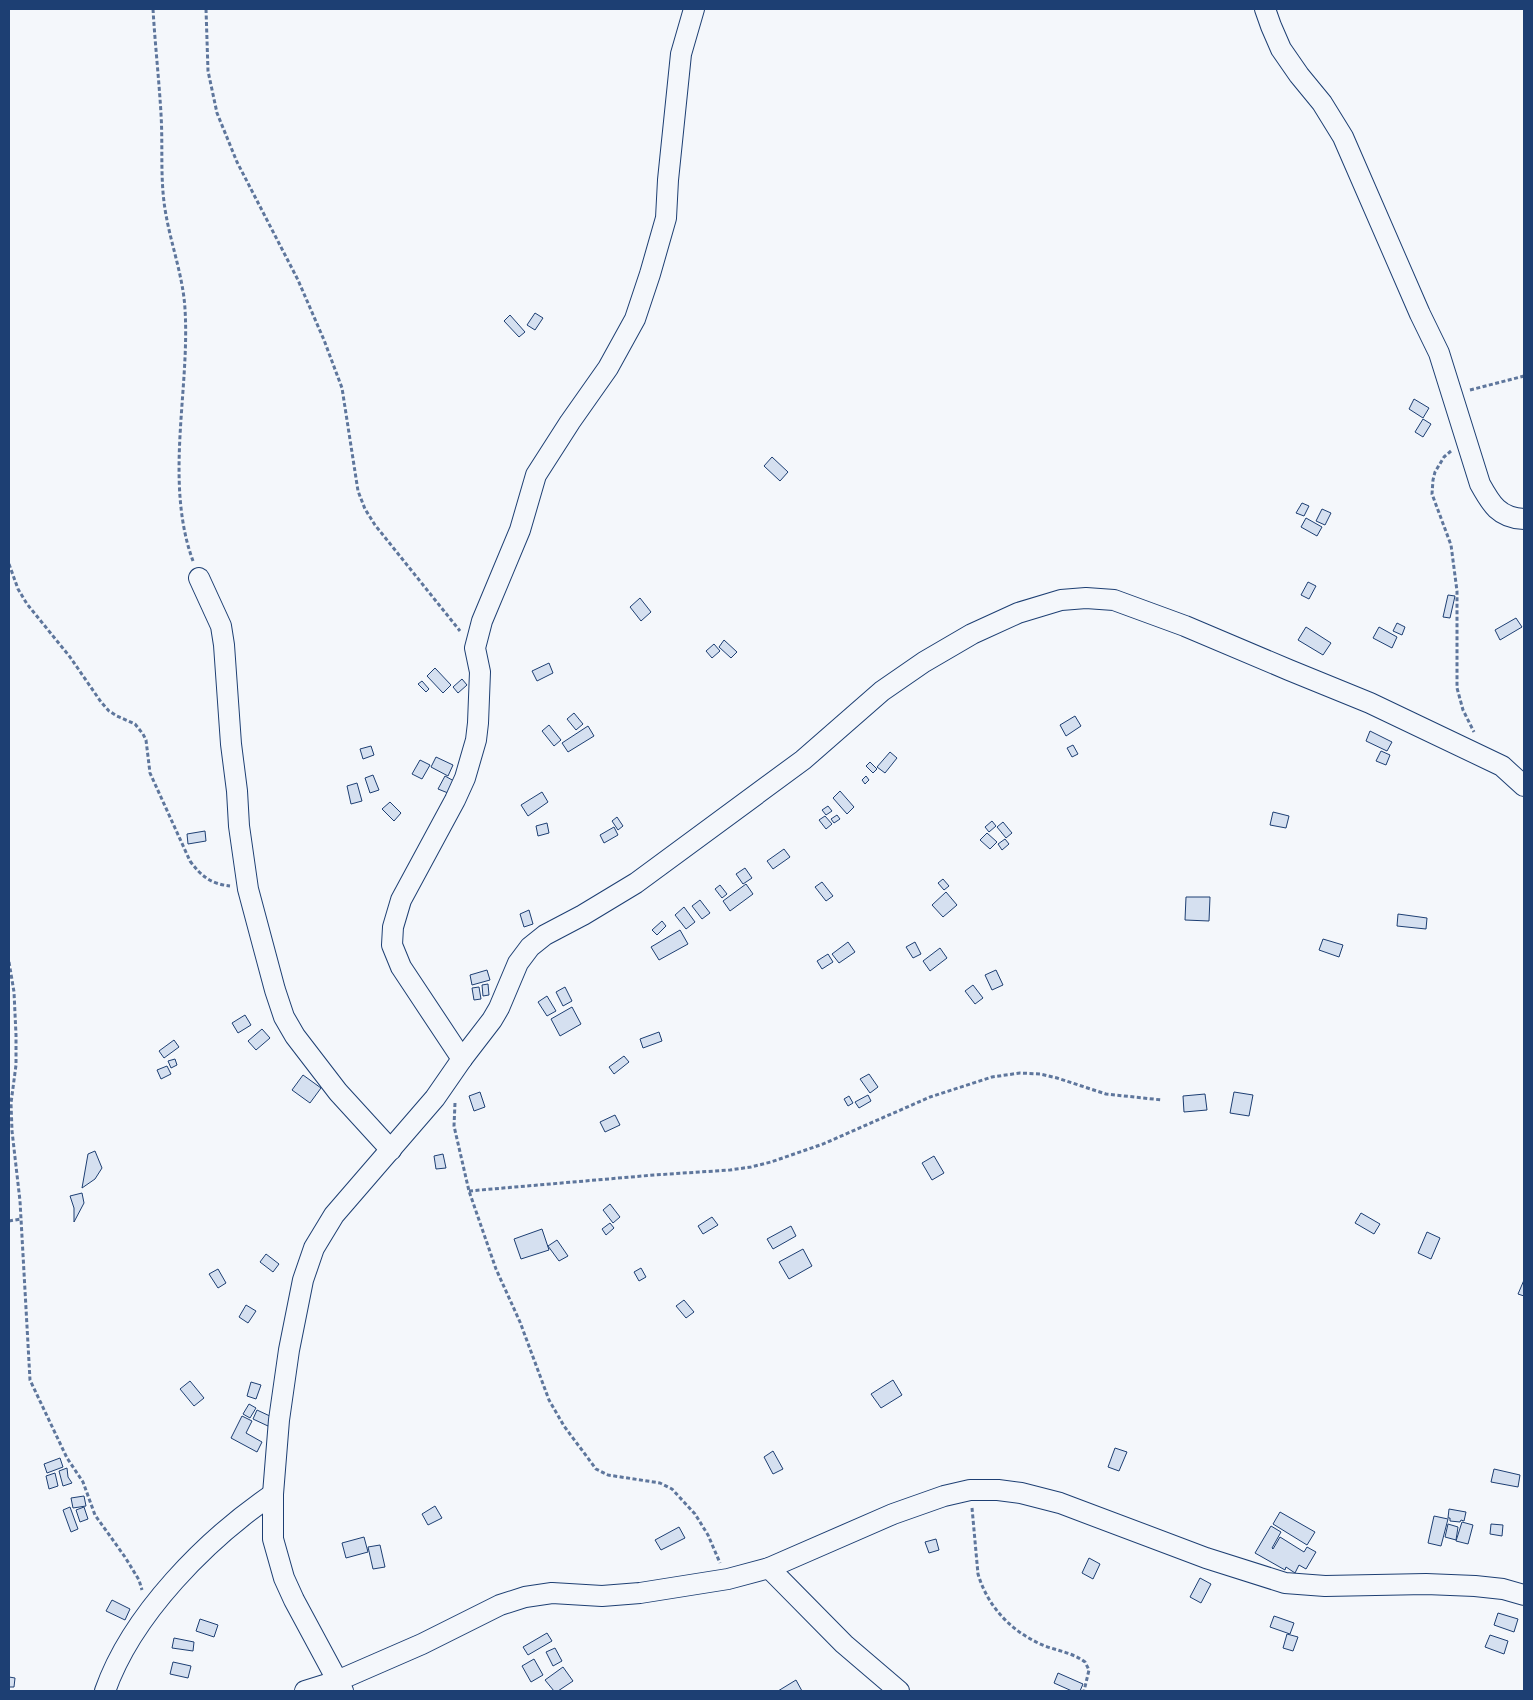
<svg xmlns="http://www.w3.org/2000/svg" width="1533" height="1700" viewBox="0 0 1533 1700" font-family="Overpass,sans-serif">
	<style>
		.building { fill: #d5e0f0; stroke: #1d3f73 }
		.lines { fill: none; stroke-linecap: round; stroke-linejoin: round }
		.minor-casing { stroke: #1d3f73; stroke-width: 22 }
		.path { stroke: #5e769c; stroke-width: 3; stroke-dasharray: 4 2.5; stroke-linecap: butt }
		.minor { stroke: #f4f7fb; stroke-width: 20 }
	</style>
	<rect width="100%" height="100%" fill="#f4f7fb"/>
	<g class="building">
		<path d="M535,313L543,318L535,330L527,325Z"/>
		<path d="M510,315L525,332L519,337L504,321Z"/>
		<path d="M1414,399L1429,408L1423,418L1409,409Z"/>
		<path d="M1423,419L1431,424L1423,437L1415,432Z"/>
		<path d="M772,457L788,472L780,481L764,466Z"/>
		<path d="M1302,503L1309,506L1304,516L1296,513Z"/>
		<path d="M1322,509L1331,513L1325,525L1316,521Z"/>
		<path d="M1306,518L1322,527L1317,536L1301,527Z"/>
		<path d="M1308,582L1316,586L1309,599L1301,595Z"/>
		<path d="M1448,595L1455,596L1450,618L1443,617Z"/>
		<path d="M640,598L651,612L641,621L630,607Z"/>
		<path d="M1516,618L1522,627L1500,640L1495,630Z"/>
		<path d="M1397,623L1405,627L1402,635L1393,631Z"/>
		<path d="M1306,627L1331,643L1323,655L1298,640Z"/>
		<path d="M1379,627L1397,637L1392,648L1373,638Z"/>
		<path d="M724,640L737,652L731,658L719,647Z"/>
		<path d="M714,644L720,651L712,658L706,651Z"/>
		<path d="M549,663L553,673L537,681L532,671Z"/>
		<path d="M435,668L451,685L443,693L427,676Z"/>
		<path d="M462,679L467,685L458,693L453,687Z"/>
		<path d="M422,681L429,689L426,692L418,684Z"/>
		<path d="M574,713L583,724L576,730L567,719Z"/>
		<path d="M1075,716L1081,726L1066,736L1060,725Z"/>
		<path d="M549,725L561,740L554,746L542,731Z"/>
		<path d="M588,726L594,736L568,752L562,743Z"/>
		<path d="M1370,731L1392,742L1387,751L1366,741Z"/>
		<path d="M1073,745L1078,754L1072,757L1067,748Z"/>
		<path d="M371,746L374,755L363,759L360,749Z"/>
		<path d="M1381,751L1390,755L1386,765L1376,761Z"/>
		<path d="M890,752L897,758L885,773L877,767Z"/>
		<path d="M436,757L453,765L448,776L431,767Z"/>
		<path d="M420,760L430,765L422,779L412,774Z"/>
		<path d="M870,762L877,769L873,773L866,766Z"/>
		<path d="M373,775L379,790L370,793L365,778Z"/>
		<path d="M445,776L454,781L448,793L438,789Z"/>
		<path d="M866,776L869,780L865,784L862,780Z"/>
		<path d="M357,783L362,801L351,804L347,786Z"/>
		<path d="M840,791L854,807L847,814L833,798Z"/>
		<path d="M542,792L548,802L528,816L521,805Z"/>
		<path d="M390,802L401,813L394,821L382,809Z"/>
		<path d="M828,806L832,811L826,815L822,810Z"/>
		<path d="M1273,812L1289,816L1286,828L1270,825Z"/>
		<path d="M837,815L840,819L834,823L831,819Z"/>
		<path d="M825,816L832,824L826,829L819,820Z"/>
		<path d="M617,817L623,826L618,830L612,821Z"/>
		<path d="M992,821L996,826L989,832L985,827Z"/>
		<path d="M1003,822L1012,833L1006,838L997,827Z"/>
		<path d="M547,823L549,833L538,836L536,826Z"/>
		<path d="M614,827L618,835L604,843L600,835Z"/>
		<path d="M205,831L206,841L188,844L187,834Z"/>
		<path d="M987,833L997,842L990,849L980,840Z"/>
		<path d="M1005,839L1009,844L1002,850L998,844Z"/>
		<path d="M784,849L790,857L773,869L767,861Z"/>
		<path d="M745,868L752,878L743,884L736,874Z"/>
		<path d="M943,879L949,886L944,890L938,883Z"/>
		<path d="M822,882L833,896L826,901L815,887Z"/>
		<path d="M746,884L753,894L730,911L723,901Z"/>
		<path d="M720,885L727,894L722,898L715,889Z"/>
		<path d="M946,892L957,905L943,917L932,905Z"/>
		<path d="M1186,897H1210L1209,921L1185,920Z"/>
		<path d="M700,900L710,913L702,919L692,906Z"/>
		<path d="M684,907L695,922L686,929L675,915Z"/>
		<path d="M529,910L533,924L524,927L520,914Z"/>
		<path d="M1398,914L1427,918L1426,929L1397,926Z"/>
		<path d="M662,921L666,926L657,935L652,930Z"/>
		<path d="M680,930L688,944L659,960L651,947Z"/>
		<path d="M1323,939L1343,945L1339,957L1319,950Z"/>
		<path d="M848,942L855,952L839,963L832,954Z"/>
		<path d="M915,942L921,954L913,958L906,947Z"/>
		<path d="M940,948L947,958L930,971L923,961Z"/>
		<path d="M828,954L833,962L822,969L817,961Z"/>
		<path d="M487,970L490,980L472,985L470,975Z"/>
		<path d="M996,970L1003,985L992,990L985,975Z"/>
		<path d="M488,984L489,995L483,996L482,985Z"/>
		<path d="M973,985L983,998L975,1004L965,991Z"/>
		<path d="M479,987L481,999L474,1000L472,988Z"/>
		<path d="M565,987L572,1001L563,1006L556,992Z"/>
		<path d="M547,996L556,1011L547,1016L538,1002Z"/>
		<path d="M572,1007L581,1024L560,1036L551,1019Z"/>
		<path d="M245,1015L251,1025L238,1033L232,1023Z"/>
		<path d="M262,1029L270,1038L256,1050L248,1041Z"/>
		<path d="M659,1032L662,1041L643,1048L640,1039Z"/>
		<path d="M174,1040L179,1047L164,1058L159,1051Z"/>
		<path d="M624,1056L629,1062L614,1074L609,1067Z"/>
		<path d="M175,1059L177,1065L171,1068L168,1061Z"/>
		<path d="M167,1066L171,1074L161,1079L157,1070Z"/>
		<path d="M869,1074L878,1087L870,1093L860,1079Z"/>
		<path d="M303,1075L321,1088L310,1103L292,1090Z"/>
		<path d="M480,1092L485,1107L474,1111L469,1096Z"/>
		<path d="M1234,1092L1253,1095L1249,1116L1230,1113Z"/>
		<path d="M1205,1094L1207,1110L1184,1112L1183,1096Z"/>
		<path d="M868,1095L871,1101L859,1108L855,1102Z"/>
		<path d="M849,1096L853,1103L848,1106L844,1099Z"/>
		<path d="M615,1115L620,1125L605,1132L600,1122Z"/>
		<path d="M95,1151L102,1168L95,1179L82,1188L88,1154Z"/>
		<path d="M443,1154L446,1168L436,1169L434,1156Z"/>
		<path d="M934,1156L944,1173L932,1180L922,1163Z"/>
		<path d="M82,1193L84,1203L74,1222V1208L70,1196Z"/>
		<path d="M610,1204L620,1217L613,1223L603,1210Z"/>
		<path d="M1361,1213L1380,1224L1374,1234L1355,1223Z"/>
		<path d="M712,1217L718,1225L703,1234L698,1226Z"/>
		<path d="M610,1223L614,1228L606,1235L602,1229Z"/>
		<path d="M791,1226L796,1236L773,1249L767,1239Z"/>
		<path d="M542,1229L549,1250L521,1259L514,1239Z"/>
		<path d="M1427,1232L1440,1238L1431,1259L1418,1253Z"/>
		<path d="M557,1240L568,1256L559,1261L548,1246Z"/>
		<path d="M803,1249L812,1266L789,1279L779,1262Z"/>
		<path d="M266,1254L279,1264L273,1272L260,1262Z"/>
		<path d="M641,1268L646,1277L639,1281L634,1272Z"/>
		<path d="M218,1269L226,1283L218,1288L209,1274Z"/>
		<path d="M1524,1280V1296L1518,1294Z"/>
		<path d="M684,1300L694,1312L686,1318L676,1306Z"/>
		<path d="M246,1305L256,1311L248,1323L239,1317Z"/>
		<path d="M893,1380L902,1395L881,1408L871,1394Z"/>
		<path d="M190,1381L204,1398L194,1406L180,1389Z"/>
		<path d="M251,1382L261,1385L256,1399L247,1396Z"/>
		<path d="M249,1404L256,1408L250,1418L243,1414Z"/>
		<path d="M257,1410L272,1417L268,1426L253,1419Z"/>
		<path d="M242,1416L252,1421L246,1433L262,1442L257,1452L231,1438Z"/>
		<path d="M1115,1448L1127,1452L1119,1471L1108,1467Z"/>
		<path d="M773,1451L783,1469L773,1474L764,1457Z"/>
		<path d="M60,1458L63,1467L47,1473L44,1464Z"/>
		<path d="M67,1468L68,1477L72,1483L63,1486L59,1471Z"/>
		<path d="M1494,1469L1520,1475L1518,1487L1491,1482Z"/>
		<path d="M55,1473L58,1486L49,1489L46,1476Z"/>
		<path d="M84,1496L86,1506L73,1508L71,1498Z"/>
		<path d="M435,1506L442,1518L428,1525L422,1514Z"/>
		<path d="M70,1507L78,1529L71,1532L63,1510Z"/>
		<path d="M84,1507L88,1519L80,1522L76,1510Z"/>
		<path d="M1449,1509L1466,1512L1464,1521L1461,1520L1460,1522L1450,1521V1518H1448Z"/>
		<path d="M1280,1512L1315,1532L1307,1545L1273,1524Z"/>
		<path d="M1434,1516L1448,1519L1441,1546L1428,1543Z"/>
		<path d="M1462,1522L1473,1525L1468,1544L1456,1541Z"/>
		<path d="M1448,1524L1458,1527L1456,1540L1445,1537Z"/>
		<path d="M1491,1524L1503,1525L1502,1536L1490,1534Z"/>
		<path d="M1271,1526L1281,1532L1272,1548L1273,1549L1280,1537L1304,1552L1307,1547L1316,1552L1306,1569L1299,1565L1295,1573L1286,1567L1285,1570L1255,1553Z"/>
		<path d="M679,1527L685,1538L661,1550L655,1540Z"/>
		<path d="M364,1537L368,1552L346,1558L342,1543Z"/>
		<path d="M936,1539L939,1550L929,1553L925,1542Z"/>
		<path d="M380,1545L385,1567L373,1569L368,1547Z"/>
		<path d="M1089,1558L1100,1564L1093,1579L1082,1573Z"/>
		<path d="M1200,1578L1211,1584L1201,1603L1190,1597Z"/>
		<path d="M112,1600L130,1609L125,1620L106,1611Z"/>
		<path d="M1498,1613L1518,1619L1514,1632L1494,1625Z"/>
		<path d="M1274,1616L1294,1623L1290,1634L1270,1627Z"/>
		<path d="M200,1619L218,1625L214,1637L196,1631Z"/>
		<path d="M547,1633L552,1641L528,1655L523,1647Z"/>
		<path d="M1287,1634L1298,1637L1293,1651L1283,1648Z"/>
		<path d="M1490,1635L1508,1641L1504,1654L1485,1647Z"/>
		<path d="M174,1638L194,1642L193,1651L172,1648Z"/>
		<path d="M555,1648L562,1661L553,1666L546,1652Z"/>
		<path d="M534,1659L543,1675L531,1682L522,1666Z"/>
		<path d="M173,1662L191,1666L188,1678L170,1674Z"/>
		<path d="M563,1667L573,1681L558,1691H554L545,1680Z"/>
		<path d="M1058,1673L1083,1684L1080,1691H1072L1054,1683Z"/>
		<path d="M9,1677L15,1678L14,1687H9Z"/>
		<path d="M796,1680L802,1691H778Z"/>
	</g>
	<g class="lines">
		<defs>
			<g id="minor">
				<path d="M1265,9L1271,26L1281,49L1299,75L1322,103L1343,137L1420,314L1439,353L1480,484C1491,504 1499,518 1524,519"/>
				<path d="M199,578L221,626L224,645L231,744L237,791L239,826L248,889L275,990L284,1017L295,1036L338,1092L391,1150"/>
				<path d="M462,1059L401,967L392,945L393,927L401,900L455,800L465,778L476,740L478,723L480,672L475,648L482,621L520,530L536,475L570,422L608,368L635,319L650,274L666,218L668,180L681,54L694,9"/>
				<path d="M769,1568L844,1644L899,1691"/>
				<path d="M105,1691C132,1614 207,1539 273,1494"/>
				<path d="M305,1691L337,1681L422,1644L500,1605L525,1597L552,1593L602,1596L640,1593L728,1579L769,1568L893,1514L944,1496L970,1490H998L1021,1493L1060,1503L1206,1558L1285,1583L1325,1586L1426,1584L1475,1586L1503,1589L1524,1595"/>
				<path d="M343,1691L294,1600L284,1578L273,1539V1494L279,1420L289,1350L303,1280L314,1248L334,1215L435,1098L462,1059L492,1020L499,1008L518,963L530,947L545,935L583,915L636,883L803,760L882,691L924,662L972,634L1018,613L1061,600L1086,598L1114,600L1185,626L1289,670L1370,703L1502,766L1524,786"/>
			</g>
		</defs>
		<use href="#minor" class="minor-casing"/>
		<g class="path">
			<path d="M153,9C155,44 159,79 161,114C163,146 160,178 165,209C170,242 183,275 185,309C190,390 164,482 193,561"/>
			<path d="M206,9L208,71L217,113L237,162L298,280L324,340L342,388L358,491L365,509L375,525L460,631"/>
			<path d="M1470,390L1524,376"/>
			<path d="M1451,451L1444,457L1435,472L1433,480L1432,494L1451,545L1457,591V688L1463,710L1474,732"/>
			<path d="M9,564L18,589L27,604L70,657L101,702L109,711L117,716L135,724L143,734L146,740L150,773L190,861C201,876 211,884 230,886"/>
			<path d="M9,962L14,992L16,1035V1065L11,1103L12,1131L20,1201L30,1380L67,1458L83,1482L95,1515L125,1557L139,1580L142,1590"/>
			<path d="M455,1103L454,1126L469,1191L496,1269L520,1322L549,1400L564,1426L596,1469L608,1475L660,1483L672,1489L695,1514L708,1535L720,1563"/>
			<path d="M469,1191L654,1175L730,1170L751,1167L771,1162L823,1144L930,1097L992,1077L1020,1073L1040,1074L1057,1078L1106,1094L1162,1100"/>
			<path d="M9,1221L21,1219"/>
			<path d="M972,1508L978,1574C988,1608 1013,1633 1045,1646C1059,1651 1073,1653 1085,1662L1089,1670L1084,1691"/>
		</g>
		<use href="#minor" class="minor"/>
	</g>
	<rect width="1533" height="1700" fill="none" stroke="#1d3f73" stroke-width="20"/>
</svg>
